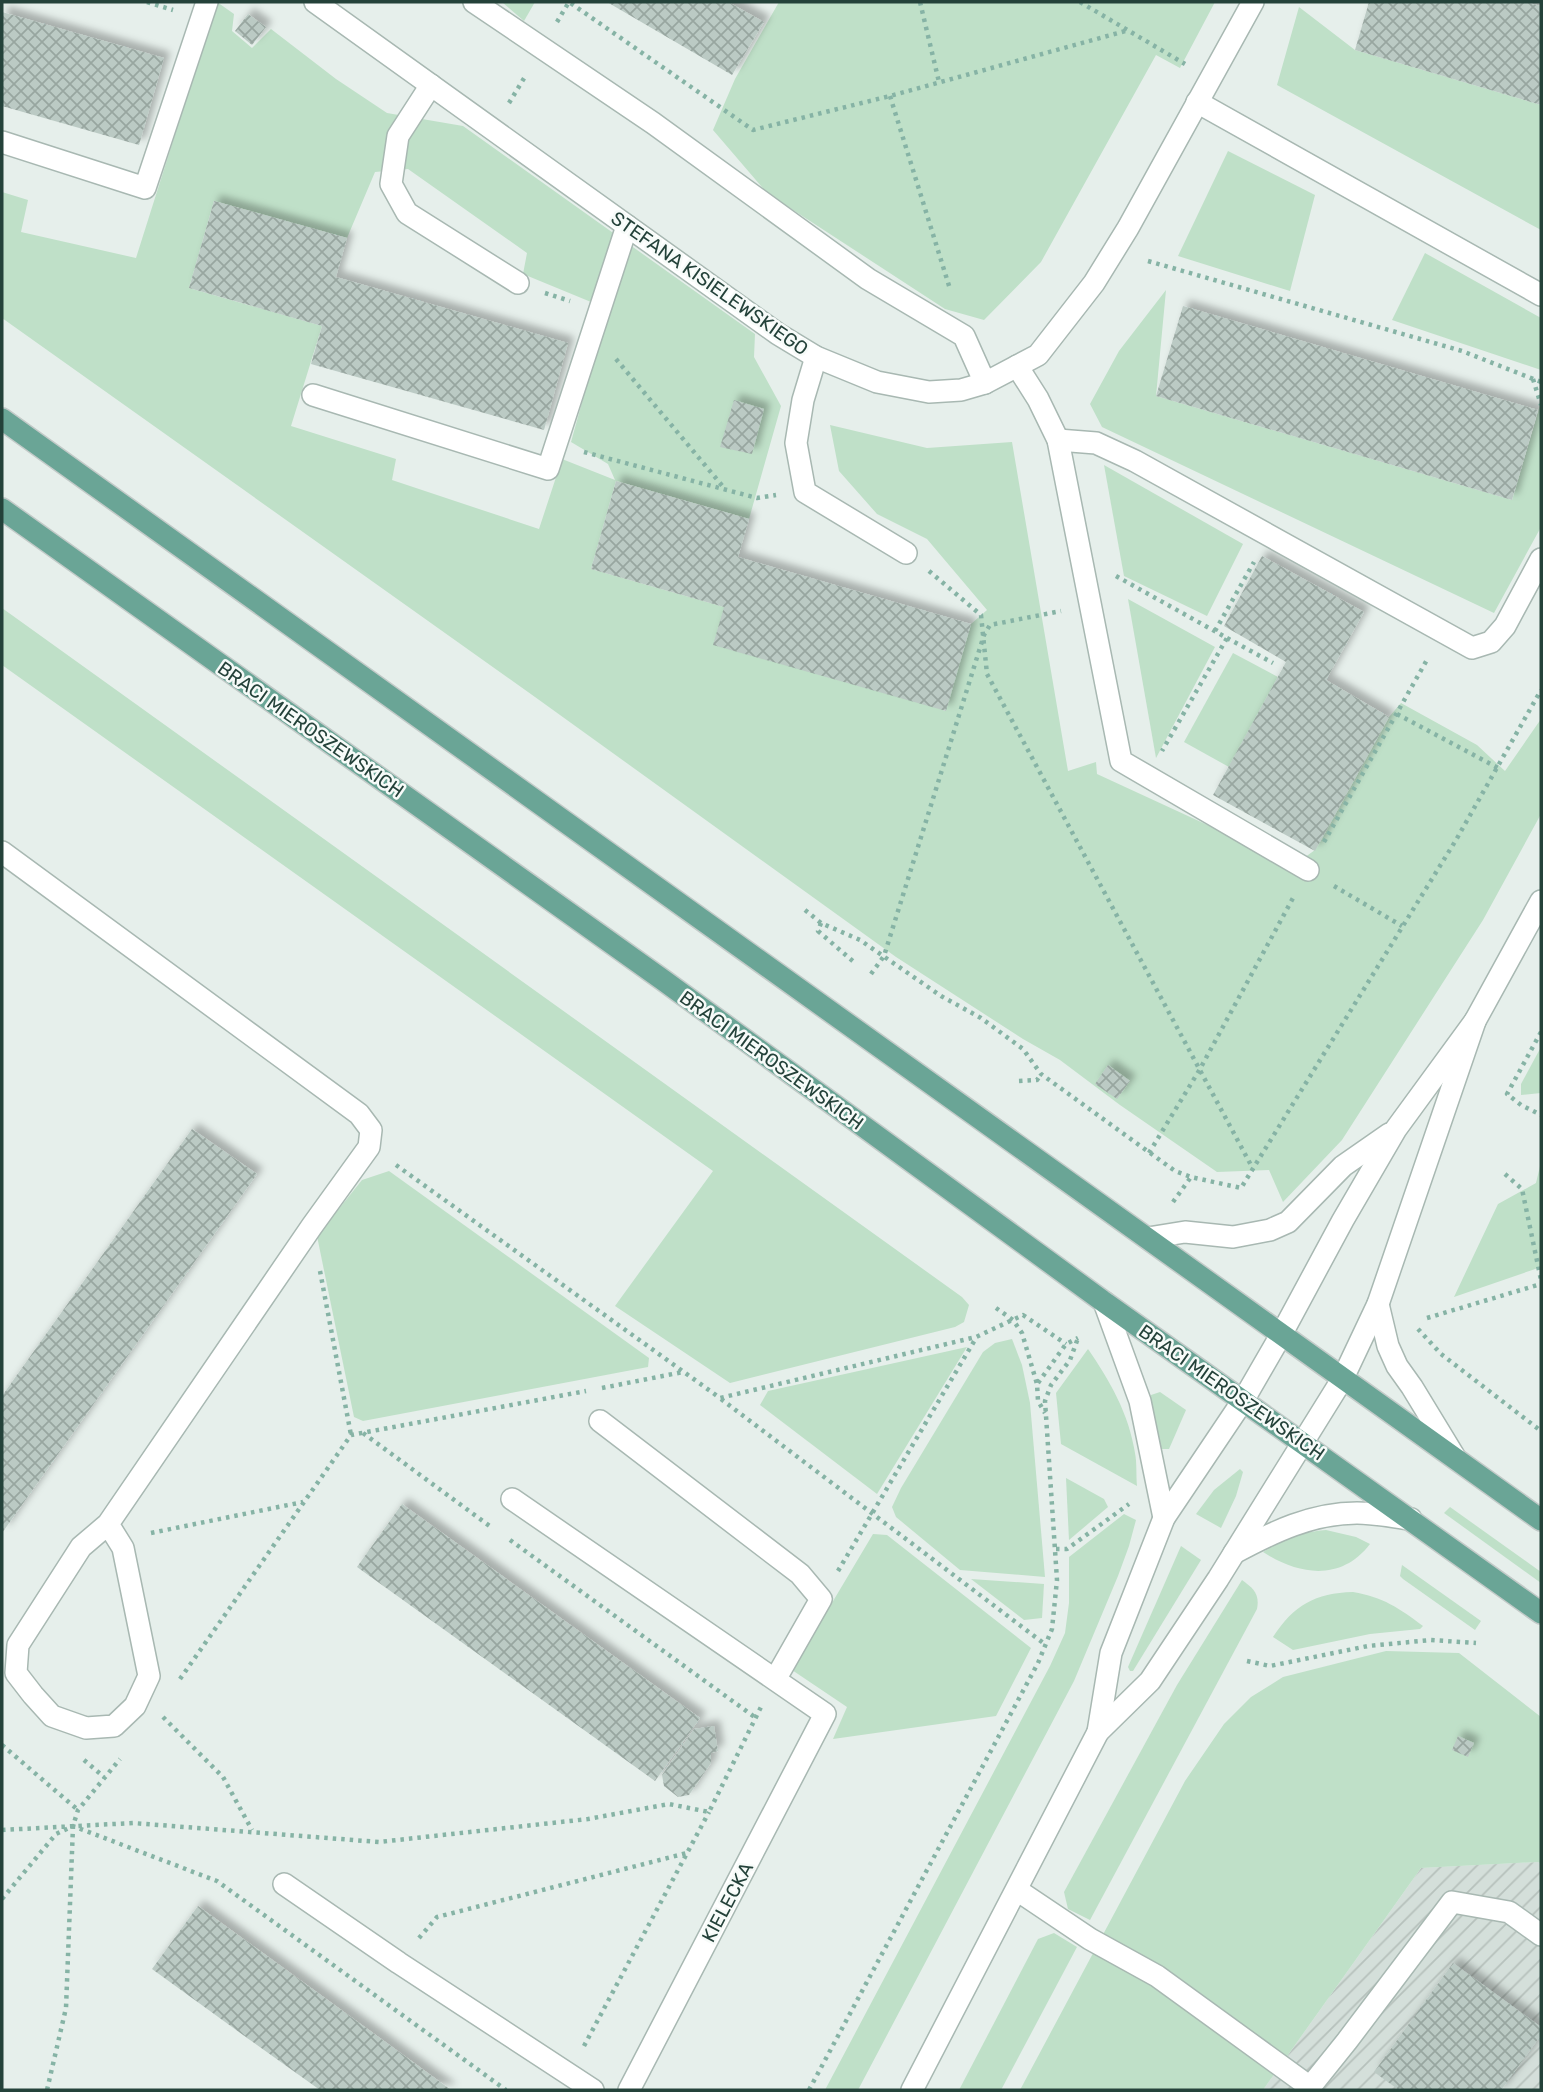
<svg xmlns="http://www.w3.org/2000/svg" width="1543" height="2092" viewBox="0 0 1543 2092" font-family="Rubik,sans-serif">
	<style>
		.industrial { fill: url(#industrial-furrows) }
		.grass { fill: #bfe0c8; fill-rule: evenodd }
		.building { fill: url(#building-cross-hatch); filter: url(#shadow) }
		.lines { fill: none; stroke-linecap: round; stroke-linejoin: round }
		.minor-casing { stroke: #a8b8b2; stroke-width: 24 }
		.major-casing { stroke: #c2cac8; stroke-width: 24 }
		.path { stroke: #86b3a5; stroke-width: 4.5; stroke-dasharray: 3.5 5; stroke-linecap: butt }
		.minor { stroke: #fff; stroke-width: 21 }
		.major { stroke: #6aa596; stroke-width: 21 }
		.labels { text-anchor: middle; stroke-width: 5; stroke-linejoin: round; paint-order: stroke }
		.street-label { font-size: 19px; fill: #24423a; stroke: #f7fbf9 }
	</style>
	<defs>
		<pattern id="industrial-furrows" width="10" height="10" patternUnits="userSpaceOnUse" patternTransform="scale(1.75)"><rect width="10" height="10" fill="#d4dfda"/><path d="M-1 1l2-2M0 10L10 0M9 11l2-2" fill="none" stroke="#b6c1bc"/></pattern>
		<pattern id="building-cross-hatch" width="8" height="8" patternUnits="userSpaceOnUse" patternTransform="scale(1.75)"><rect width="8" height="8" fill="#bbcac4"/><path d="M0 0l8 8M0 8l8-8" fill="none" stroke="#98a6a0"/></pattern>
		<filter id="shadow"><feDropShadow dx="6" dy="-6" stdDeviation="3.5" flood-color="#0004"/></filter>
	</defs>
	<rect width="100%" height="100%" fill="#e6efeb"/>
	<path class="industrial" d="M1538,1862L1541,1864V2090H1263L1421,1868Z"/>
	<g class="grass">
		<path d="M217,2L234,14L232,31L252,48L271,29L336,79L387,113L463,126L755,334L754,357L781,406L749,519L616,481L591,569L724,607L945,711L971,624L987,610L927,539L877,514L839,471L830,425L927,448L1012,442L1068,771L1096,762L1097,774L1294,865L1315,850L1389,717L1401,703L1477,745L1505,771L1541,719V814L1483,920L1342,1140L1283,1202L1269,1170L1217,1172L1120,1105L1060,1060L1023,1039L896,957L535,697L2,318V192L28,200L21,232L136,258ZM408,169L527,253L523,274L608,309L571,442L608,464L615,480L562,459L539,529L392,480L396,459L291,426L322,326L189,288L214,201L347,238L375,172Z"/>
		<path d="M502,2H535L524,21Z"/>
		<path d="M779,2H1215L1180,68L1156,55L1041,262L984,320L945,309L767,193L713,130L735,79Z"/>
		<path d="M1299,7L1355,50L1541,105V230L1277,85Z"/>
		<path d="M1228,151L1315,195L1290,291L1178,256Z"/>
		<path d="M1425,253L1541,318V370L1392,320Z"/>
		<path d="M1166,290L1156,396L1512,500L1541,402V527L1494,613L1102,427L1090,404L1119,351Z"/>
		<path d="M1104,465L1243,544L1207,616L1124,576Z"/>
		<path d="M1128,599L1215,647L1156,758Z"/>
		<path d="M2,608L962,1297L969,1305L964,1322L955,1327L730,1383L615,1306L713,1171L2,665Z"/>
		<path d="M1233,653L1278,677L1229,767L1184,742Z"/>
		<path d="M1541,1047V1093L1521,1095V1084Z"/>
		<path d="M1541,1162V1267L1454,1297L1498,1204L1536,1183Z"/>
		<path d="M389,1171L649,1358L648,1367L363,1421L354,1417L317,1236L362,1180Z"/>
		<path d="M1012,1339L1022,1365L1030,1403L1045,1577L960,1570L896,1517L892,1507L901,1488L983,1352L995,1343Z"/>
		<path d="M967,1347L877,1494L760,1405L768,1391Z"/>
		<path d="M1088,1349C1110,1381 1129,1414 1135,1453C1137,1463 1136,1475 1137,1486L1061,1444L1056,1393Z"/>
		<path d="M1160,1392L1186,1410L1169,1449H1162L1160,1444L1150,1399L1151,1395Z"/>
		<path d="M1240,1469L1243,1472L1236,1496L1221,1528L1196,1514L1214,1490Z"/>
		<path d="M1066,1478L1104,1499L1108,1507L1069,1540Z"/>
		<path d="M1450,1507L1541,1572V1583L1444,1513Z"/>
		<path d="M1124,1514L1136,1520L1129,1546L1118,1576L1074,1681L858,2090H825L1050,1666L1065,1633L1069,1603V1557Z"/>
		<path d="M1326,1530L1356,1537L1370,1544C1341,1582 1298,1575 1263,1552C1283,1539 1302,1532 1326,1530Z"/>
		<path d="M873,1534L887,1535L1031,1648L996,1716L833,1739L847,1707L792,1670Z"/>
		<path d="M1181,1546L1201,1560L1133,1671H1130L1128,1667Z"/>
		<path d="M1402,1565L1481,1621L1475,1630L1403,1579L1400,1576Z"/>
		<path d="M971,1579L1044,1584L1042,1618L1024,1620Z"/>
		<path d="M1242,1580C1253,1588 1260,1594 1257,1609L1090,1920L1068,1909L1064,1892L1177,1685Z"/>
		<path d="M1353,1592C1383,1597 1399,1608 1423,1626L1420,1629L1370,1634L1293,1650L1273,1637C1294,1605 1315,1593 1353,1592Z"/>
		<path d="M1386,1651L1459,1653L1541,1717V1864L1538,1862L1421,1868L1263,2090H1020L1185,1781L1224,1724L1251,1697L1283,1677Z"/>
		<path d="M1054,1933L1077,1947L1001,2090H959L1038,1939Z"/>
	</g>
	<g class="building">
		<path d="M607,2H731L730,3L764,22L732,75Z"/>
		<path d="M1369,2H1525L1541,6V105L1355,50Z"/>
		<path d="M2,12L164,58L139,145L2,106Z"/>
		<path d="M248,14L266,27L252,45L235,31Z"/>
		<path d="M214,201L347,238L336,277L568,343L544,430L311,364L322,326L189,288Z"/>
		<path d="M1183,306L1538,410L1512,500L1156,396Z"/>
		<path d="M734,400L764,409L752,454L720,447Z"/>
		<path d="M616,481L749,519L738,557L971,624L946,711L713,645L724,607L591,569Z"/>
		<path d="M1262,556L1364,612L1326,680L1389,717L1315,851L1213,795L1286,662L1224,626Z"/>
		<path d="M1108,1065L1130,1081L1117,1099L1095,1084Z"/>
		<path d="M192,1129L257,1174L2,1533V1396Z"/>
		<path d="M402,1504L700,1718L655,1781L357,1567Z"/>
		<path d="M714,1726L718,1751L711,1753V1763L689,1795L678,1797L664,1786L662,1775L694,1729Z"/>
		<path d="M1458,1736L1474,1743L1468,1757L1452,1750Z"/>
		<path d="M198,1906L395,2049L451,2090H320L250,2040L152,1969Z"/>
		<path d="M1453,1963L1541,2027V2035L1501,2090H1399L1374,2072Z"/>
	</g>
	<g class="lines">
		<defs>
			<g id="minor">
				<path d="M315,2L778,334L816,357L877,382L929,392L961,390L985,383L1038,355L1094,283L1128,228L1253,2"/>
				<path d="M474,2L653,123L868,279L964,336L985,383"/>
				<path d="M431,85L398,136L391,184L407,213L518,283"/>
				<path d="M1197,102L1541,295"/>
				<path d="M2,142L145,188L207,2"/>
				<path d="M816,357L803,400L796,443L805,492L906,553"/>
				<path d="M1017,366L1038,399L1058,440L1121,761L1308,870"/>
				<path d="M313,395L548,469L627,226"/>
				<path d="M1058,440L1096,443L1135,461L1472,648L1491,642L1505,626L1541,559"/>
				<path d="M2,852L359,1114L371,1130L369,1147L312,1226L108,1524L81,1547L18,1645L16,1673L33,1695L52,1716L86,1728L114,1726L135,1706L149,1676L123,1548L108,1524"/>
				<path d="M1148,1238L1185,1232L1233,1237L1270,1230L1288,1222L1343,1166L1389,1134"/>
				<path d="M1104,1302L1140,1401L1164,1518"/>
				<path d="M1378,1304L1388,1346L1397,1366L1412,1387L1454,1456"/>
				<path d="M600,1421L800,1574L821,1599L776,1678"/>
				<path d="M512,1499L825,1714L629,2090"/>
				<path d="M1234,1553C1273,1532 1312,1513 1357,1513C1375,1513 1394,1517 1411,1519"/>
				<path d="M1098,1732L1111,1653L1164,1518L1244,1399L1281,1335L1343,1220L1396,1129L1475,1021L1541,901"/>
				<path d="M284,1884L399,1963L593,2090"/>
				<path d="M1017,1890L1090,1939L1157,1976L1310,2087L1307,2090"/>
				<path d="M1310,2087L1347,2041L1452,1902L1509,1912L1541,1935"/>
				<path d="M912,2090L1098,1732L1150,1681L1218,1579L1343,1378L1378,1304L1475,1021"/>
			</g>
			<g id="major">
				<path d="M2,419L1541,1520"/>
				<path d="M2,509L663,980L1104,1302L1541,1613"/>
			</g>
		</defs>
		<use href="#minor" class="minor-casing"/>
		<use href="#major" class="major-casing"/>
		<g class="path">
			<path d="M147,2L173,10"/>
			<path d="M920,2L939,82"/>
			<path d="M1080,2L1185,64"/>
			<path d="M557,22L569,2L753,130L890,96L1129,30"/>
			<path d="M890,96L950,289"/>
			<path d="M509,103L526,75"/>
			<path d="M1148,261L1462,351L1541,382"/>
			<path d="M545,293L570,301"/>
			<path d="M616,359L725,489"/>
			<path d="M1533,379L1541,405"/>
			<path d="M584,452L757,498L776,495"/>
			<path d="M929,571L981,615L987,674L1252,1167"/>
			<path d="M1116,576L1227,638L1162,751"/>
			<path d="M1215,631L1254,562"/>
			<path d="M1227,638L1273,663"/>
			<path d="M1397,714L1498,768"/>
			<path d="M1324,842L1428,658"/>
			<path d="M1334,886L1402,926"/>
			<path d="M805,910L821,923L860,940L941,996L981,1018L1023,1049L1041,1074L1175,1171L1191,1177L1241,1188L1456,840L1541,690"/>
			<path d="M821,923L818,931L855,963"/>
			<path d="M871,974L884,956L984,635L990,625L1061,611"/>
			<path d="M1541,1032L1507,1094L1521,1105L1541,1115"/>
			<path d="M1019,1081L1037,1080L1041,1074"/>
			<path d="M1149,1153L1200,1069L1293,898"/>
			<path d="M396,1165L720,1398L976,1337L1023,1315L1066,1344"/>
			<path d="M1505,1174L1522,1189L1541,1280"/>
			<path d="M1173,1202L1191,1177"/>
			<path d="M320,1271L351,1435"/>
			<path d="M996,1308L1013,1320L1022,1333L1037,1384L1038,1401L1045,1413"/>
			<path d="M1427,1318L1541,1284"/>
			<path d="M1418,1329L1441,1354L1541,1431"/>
			<path d="M1038,1383L1066,1344L1078,1338"/>
			<path d="M602,1388L683,1372"/>
			<path d="M721,1399L1046,1645"/>
			<path d="M363,1433L491,1527"/>
			<path d="M151,1533L303,1502"/>
			<path d="M510,1540L756,1718"/>
			<path d="M1056,1549H1067L1129,1504"/>
			<path d="M838,1571L976,1338"/>
			<path d="M1247,1661L1270,1666L1368,1646L1431,1640L1476,1643"/>
			<path d="M180,1679L351,1435L586,1391"/>
			<path d="M163,1717L223,1777L252,1830"/>
			<path d="M2,1745L78,1810"/>
			<path d="M84,1760L104,1777"/>
			<path d="M2,1830L133,1823L379,1842L588,1819L669,1804L709,1812L761,1707"/>
			<path d="M2,1899L56,1834L73,1826L217,1881L506,2090"/>
			<path d="M419,1938L437,1917L687,1853"/>
			<path d="M584,2046L709,1812"/>
			<path d="M47,2090L66,2008L73,1826L78,1810L120,1759"/>
			<path d="M809,2090L1038,1663L1052,1629L1057,1580L1045,1401L1051,1385L1070,1360L1078,1338"/>
		</g>
		<use href="#minor" class="minor"/>
		<use href="#major" class="major"/>
	</g>
	<g class="labels">
		<g class="street-label">
			<text transform="translate(710 283) rotate(35)" y="7">STEFANA KISIELEWSKIEGO</text>
			<text transform="translate(311 729) rotate(35)" y="7">BRACI MIEROSZEWSKICH</text>
			<text transform="translate(772 1060) rotate(36)" y="7">BRACI MIEROSZEWSKICH</text>
			<text transform="translate(1232 1392) rotate(35)" y="7">BRACI MIEROSZEWSKICH</text>
			<text transform="translate(727 1902) rotate(-62)" y="7">KIELECKA</text>
		</g>
	</g>
	<rect width="1543" height="2092" fill="none" stroke="#24423a" stroke-width="7"/>
</svg>
